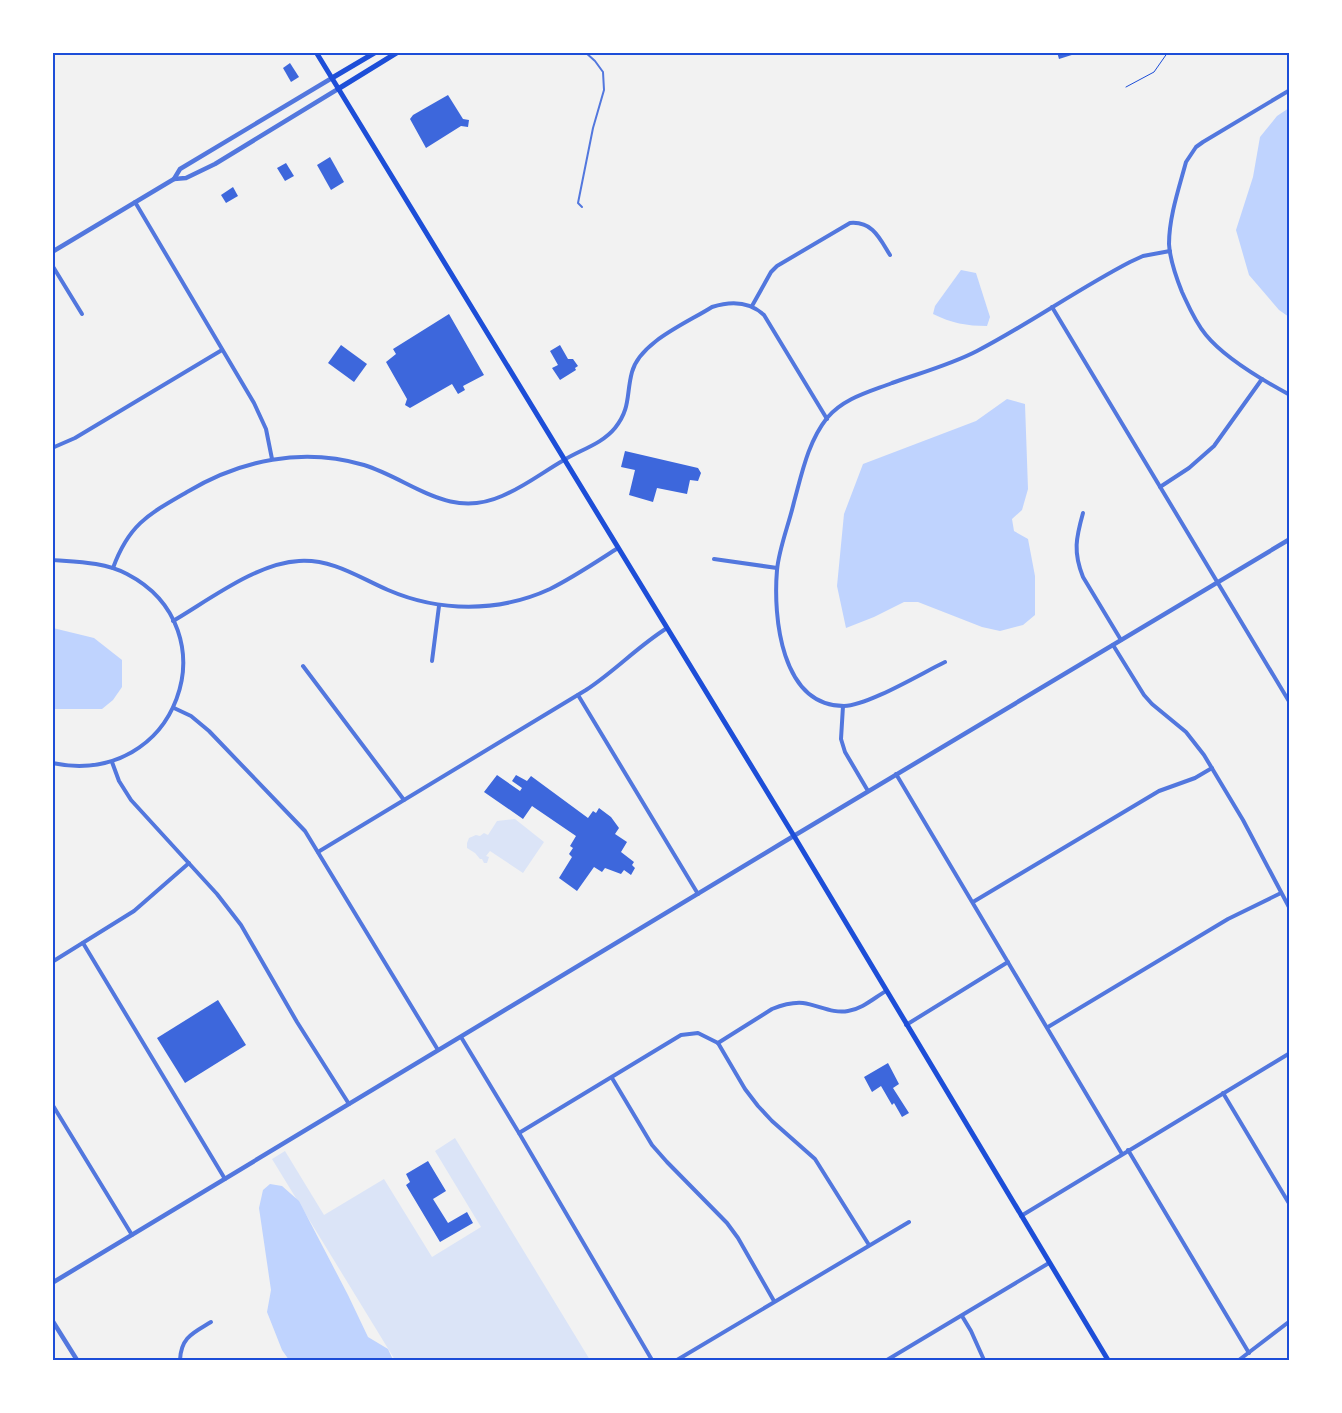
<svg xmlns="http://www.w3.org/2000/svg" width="1342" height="1413" viewBox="0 0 1342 1413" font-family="Mulish,sans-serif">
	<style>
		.green { fill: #dbe4f7 }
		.water { fill: #bfd3fe }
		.building { fill: #3d67dc }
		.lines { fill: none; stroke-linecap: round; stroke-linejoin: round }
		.path { stroke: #1d4ed8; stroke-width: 1 }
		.service { stroke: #5277de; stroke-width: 2 }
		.minor { stroke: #5277de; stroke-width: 4 }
		.tertiary { stroke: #5277de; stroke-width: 4.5 }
		.secondary { stroke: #1d4ed8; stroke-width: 5 }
		.neatline { fill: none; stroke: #1d4ed8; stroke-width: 2 }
	</style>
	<rect width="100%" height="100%" fill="#f2f2f2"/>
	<g class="green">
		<path d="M515,819L544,842L523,873L490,851L486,856L489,857L487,863H484L482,859H480L475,853L467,848V843L469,838L476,835L480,836L484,833L488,835L497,821Z"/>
		<path d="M455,1138L590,1360H395L272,1159L285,1151L324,1215L384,1179L432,1257L481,1227L435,1151Z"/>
	</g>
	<g class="water">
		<path d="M1289,108V317L1279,310L1249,275L1236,230L1253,177L1260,137L1277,116Z"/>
		<path d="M961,270L976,273L990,317L987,326C967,326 951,323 933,314L935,306Z"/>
		<path d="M1007,399L1025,404L1028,489L1022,510L1012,519L1014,531L1028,539L1035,576V615L1023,625L1000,631L982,627L918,602H904L874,617L846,628L837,586L844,514L863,464L976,421Z"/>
		<path d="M53,628L94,638L122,660V687L113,700L102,709H53Z"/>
		<path d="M270,1184L282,1186L299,1201L348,1295L368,1337L388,1349L393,1360H340L339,1358L327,1360H289L282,1350L267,1312L271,1290L259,1208L263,1190Z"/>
	</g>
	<g class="building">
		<path d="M1057,52H1078V53L1059,59Z"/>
		<path d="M290,63L299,77L291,82L283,68Z"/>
		<path d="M448,95L463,119L469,120L468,127L461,126L426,148L410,119L413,115Z"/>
		<path d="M330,157L344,182L331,190L317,165Z"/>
		<path d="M286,163L294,176L285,181L277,168Z"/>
		<path d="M233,187L238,196L226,203L221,195Z"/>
		<path d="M449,314L484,375L463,386L465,390L458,394L452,384L410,408L405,405L407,399L386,362L396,354L393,349Z"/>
		<path d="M341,345L367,364L354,382L328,363Z"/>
		<path d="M560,345L568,359H573L578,366L575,368L576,370L560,380L552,368L558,365L550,351Z"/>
		<path d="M625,451L698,468L701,473L698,481L690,480L687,494L657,488L653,502L629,495L635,470L621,467Z"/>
		<path d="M497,775L520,791L522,788L512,781L516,775L527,781L531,776L588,818L593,811L596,813L599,808L611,817L619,828L615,834L627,842L621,852L634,862L632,865L635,868L631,875L624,870L621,874L605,868L602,872L594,867L577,891L559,878L572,857L569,854L573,848L570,846L576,836L532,806L523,819L484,792Z"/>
		<path d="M218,1000L246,1045L185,1083L157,1038Z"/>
		<path d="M888,1063L899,1084L893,1088L909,1113L902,1117L894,1103L892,1105L881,1086L872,1092L864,1077Z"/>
		<path d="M428,1161L446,1191L433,1199L448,1223L467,1212L473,1223L440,1242L406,1185L410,1182L406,1174Z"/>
	</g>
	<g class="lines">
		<path class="path" d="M1126,87L1154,72L1168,52"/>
		<path class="service" d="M582,207L578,203L593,128L604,90L603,72L595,61L585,52"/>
		<g class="minor">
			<path d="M1290,90L1203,142L1196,147L1186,162C1179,188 1169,217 1169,244C1170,261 1176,277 1182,292C1189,307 1195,322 1206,335C1224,357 1264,381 1290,395"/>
			<path d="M135,202L254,403L266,429L272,459"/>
			<path d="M52,265L82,314"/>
			<path d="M752,306L771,272L777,266L850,223C873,221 880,239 890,255"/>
			<path d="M1052,307L1290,703"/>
			<path d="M52,448L75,438L222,350"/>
			<path d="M1160,487L1189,468L1214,446L1262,379"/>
			<path d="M1083,513C1076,538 1073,552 1083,577L1121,640"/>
			<path d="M714,559L777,568"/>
			<path d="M52,560C78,562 104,562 127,574C233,629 178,789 52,763"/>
			<path d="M113,568C129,524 149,514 187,492C241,460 302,447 364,465C412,480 448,520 502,496C524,487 543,472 564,460C580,450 602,444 615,428C631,408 626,394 632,372C640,342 687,323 712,307C731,301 749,301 764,315L827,419"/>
			<path d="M173,621C209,600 257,563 299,561C333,559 358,577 388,590C439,612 498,613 550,589C574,577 596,562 618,548"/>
			<path d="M1113,645L1144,695L1152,704L1186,732L1204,755L1243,820L1290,909"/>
			<path d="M432,661L439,606"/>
			<path d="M945,662C922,673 867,706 844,706C781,706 773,617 777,570C779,548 789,524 794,502C802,473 808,442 827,418C844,398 869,392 892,383C920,373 950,365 977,351C1029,324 1078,289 1130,262L1143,256L1170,251"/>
			<path d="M303,666L404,800"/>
			<path d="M578,695L698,894"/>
			<path d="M843,706L841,739L845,752L868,791"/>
			<path d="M174,708L191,716L209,731L305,831L438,1050"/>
			<path d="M112,762L119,781L131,800L217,894L241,925L297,1022L349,1104"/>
			<path d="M896,774L1122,1154"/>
			<path d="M318,852L586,690C615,671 637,647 667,628"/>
			<path d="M973,902L1159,791L1195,778L1212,768"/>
			<path d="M83,943L225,1179"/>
			<path d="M52,962L134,911L189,863"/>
			<path d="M906,1025L1008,962"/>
			<path d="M1048,1027L1228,919L1281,893"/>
			<path d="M461,1037L519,1133L652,1360"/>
			<path d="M718,1043L745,1089L758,1106L772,1121L815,1159L869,1245"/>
			<path d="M718,1043L772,1009C782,1005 792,1002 803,1003C818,1005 833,1014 848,1011C862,1009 874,998 886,991"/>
			<path d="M612,1078L652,1145L667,1162L727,1223L738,1238L774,1301"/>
			<path d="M1223,1093L1290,1205"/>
			<path d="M52,1104L132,1235"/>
			<path d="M519,1133L681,1035L698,1033L718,1043"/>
			<path d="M1128,1150L1249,1353"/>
			<path d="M1021,1216L1290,1053"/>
			<path d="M962,1316L971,1331L984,1360"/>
			<path d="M180,1360C181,1337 193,1333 211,1322"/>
			<path d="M677,1360L909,1222"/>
			<path d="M887,1360L1049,1263"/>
			<path d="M1239,1360L1290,1321"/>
		</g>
		<g class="tertiary">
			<path d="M174,179L186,178L215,164L338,89"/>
			<path d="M52,252L174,179L180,169L332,78"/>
			<path d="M52,1283L782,843L1290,539"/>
			<path d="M52,1320L77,1360"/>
		</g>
		<g class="secondary">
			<path d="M316,52L794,836L1108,1360"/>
			<path d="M332,78L376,52"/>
			<path d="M338,89L398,52"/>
		</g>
	</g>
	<rect width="1342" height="1413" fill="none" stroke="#ffffff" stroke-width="108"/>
	<rect x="54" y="54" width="1234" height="1305" class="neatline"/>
</svg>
